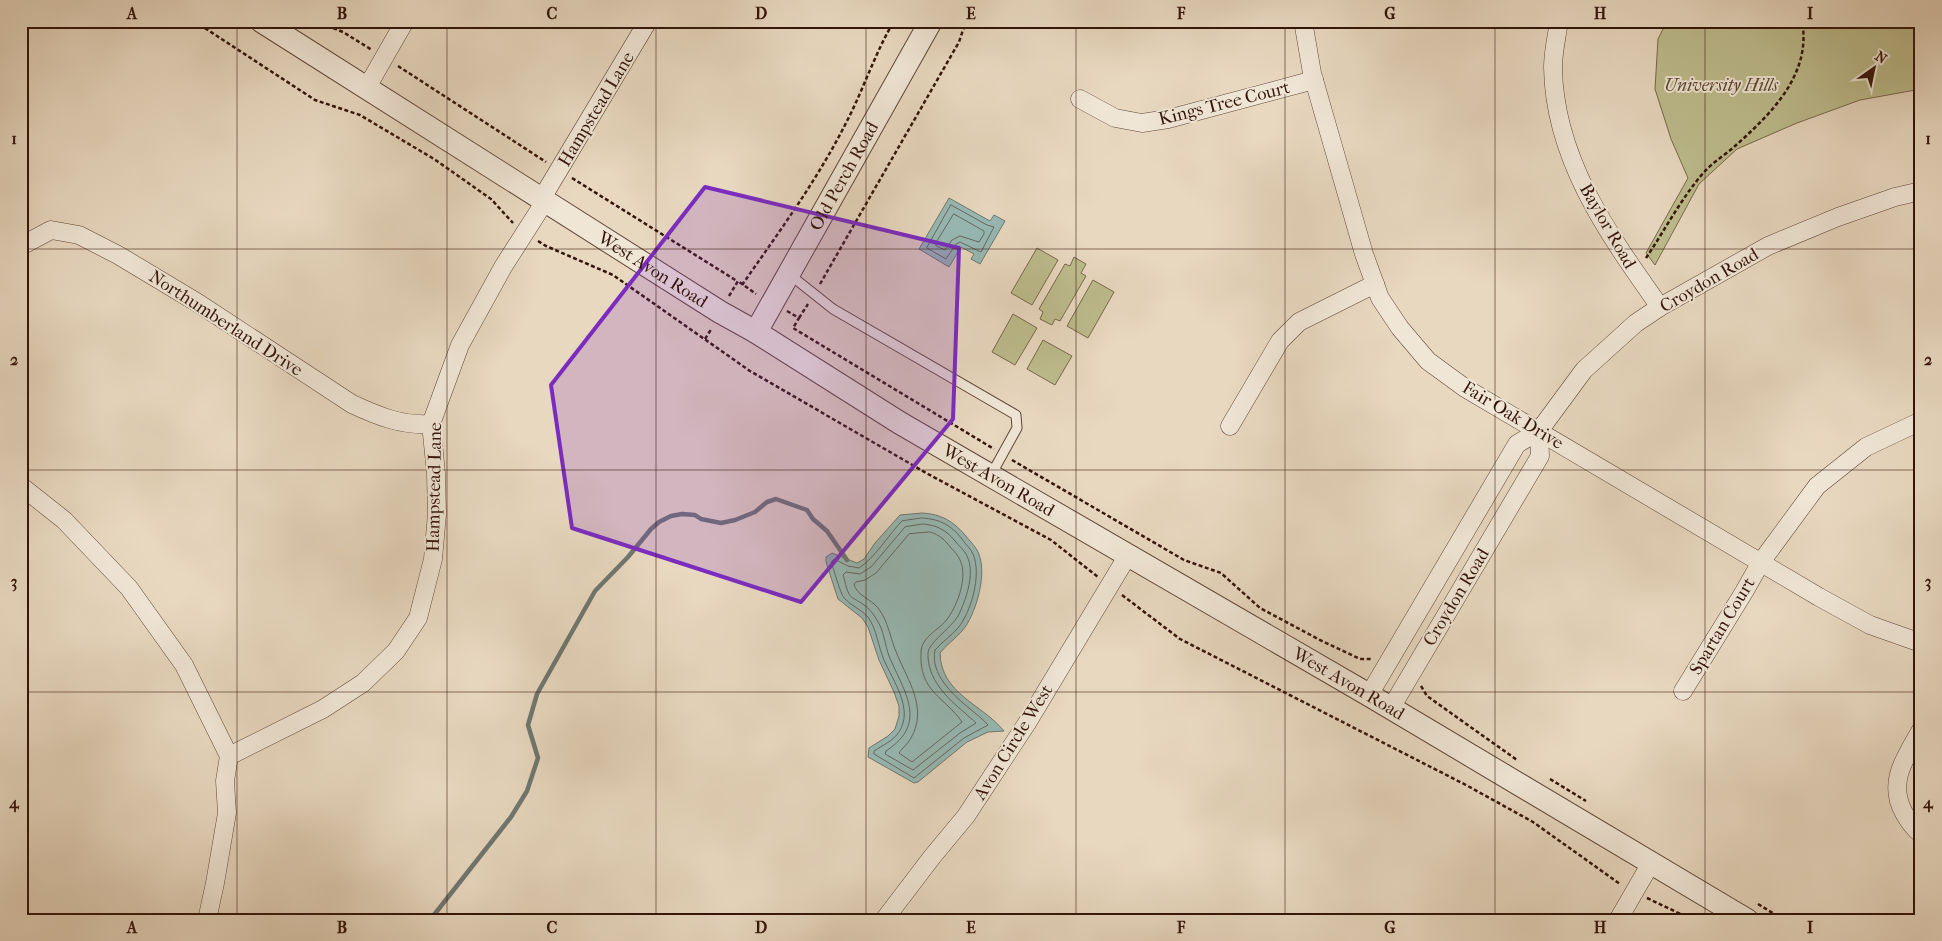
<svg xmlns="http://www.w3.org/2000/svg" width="1942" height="941" viewBox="0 0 1942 941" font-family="'IM FELL French Canon',serif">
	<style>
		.green { fill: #bdbc8d; stroke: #78684b }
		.water { fill: #97b9b5; stroke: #6f7770 }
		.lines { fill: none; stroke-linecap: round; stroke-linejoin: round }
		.shore { stroke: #65665f; stroke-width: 1 }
		.stream { stroke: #6f7770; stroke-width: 4.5 }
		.service-casing { stroke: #604537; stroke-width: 11 }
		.minor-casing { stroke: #604537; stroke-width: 19 }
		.tertiary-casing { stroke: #604537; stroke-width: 24 }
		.path { stroke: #331409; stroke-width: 2.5; stroke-dasharray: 4 2.5; stroke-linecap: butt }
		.service { stroke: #f0e6d6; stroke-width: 9 }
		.minor { stroke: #f0e6d6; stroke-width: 18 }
		.tertiary { stroke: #f0e6d6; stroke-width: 22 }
		.marked { fill: #7b2cbf; fill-opacity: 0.2; stroke: #7b2cbf; stroke-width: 4; stroke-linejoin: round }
		.grid { fill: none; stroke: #331409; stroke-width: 1; stroke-opacity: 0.55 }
		.labels { text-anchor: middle; stroke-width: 4; stroke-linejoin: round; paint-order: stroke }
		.park-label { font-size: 18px; font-style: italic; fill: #5c4631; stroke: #f0e6d6 }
		.street-label { font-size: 18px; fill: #331409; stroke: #f0e6d6 }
		.neatline { fill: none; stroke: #331409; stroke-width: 2 }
		.grid-label { font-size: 16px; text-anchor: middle; font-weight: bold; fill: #331409 }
	</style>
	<rect width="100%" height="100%" fill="#e8d8c0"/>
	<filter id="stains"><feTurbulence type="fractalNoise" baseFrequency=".004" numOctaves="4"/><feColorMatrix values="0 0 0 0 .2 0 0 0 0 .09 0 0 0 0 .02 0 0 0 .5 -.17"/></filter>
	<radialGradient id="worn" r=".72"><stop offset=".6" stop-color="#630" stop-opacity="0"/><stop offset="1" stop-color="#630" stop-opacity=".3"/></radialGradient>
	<g class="green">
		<path d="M1667,21H1921V89L1860,100L1797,123L1737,149L1699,184L1655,265L1646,253L1688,178L1671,139L1655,89L1658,39Z"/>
		<path d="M1037,248L1058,260L1032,305L1011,293Z"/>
		<path d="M1074,257L1086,264L1081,273L1086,276L1060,321L1055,319L1052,325L1040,319L1043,312L1039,309L1065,264L1070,266Z"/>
		<path d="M1093,280L1114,292L1088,338L1067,326Z"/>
		<path d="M1013,314L1037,328L1015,365L992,352Z"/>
		<path d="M1043,340L1072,356L1055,385L1027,369Z"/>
	</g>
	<g class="water">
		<path d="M949,198L990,221L994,215L1005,221L980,264L971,259L974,254L961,247L949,267L919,249Z"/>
		<path d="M922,513C941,514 953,521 965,535C969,540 974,545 977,550C989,571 976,615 962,631C955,639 946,645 940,653C941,694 982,704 1004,731L988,732L967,742L918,782L914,783L868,757L869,748L888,736L895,729L899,716V706L894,692L879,660L868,627L862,618L838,599L826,562V557L832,553L857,563L864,559L875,543L900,515Z"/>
	</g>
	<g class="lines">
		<g class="shore">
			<path d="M951,205L987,225L994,227L981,252L960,242L956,244L946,259L927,248Z"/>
			<path d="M954,214L984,231V234L979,242L960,236L952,240L945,250L936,246V243Z"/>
			<path d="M922,518C940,519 951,525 962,539C965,544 971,549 973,554C982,575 971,612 958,628C951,636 942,642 935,650C930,674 953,695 970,709C976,714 983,719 988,725L964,738L914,778L874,754V751C883,745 893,741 899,732C914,709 893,681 884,660C878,646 877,630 868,617C861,609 851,606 844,598C840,593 834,569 831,562L834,559L848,566L859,568C875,558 889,534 902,521Z"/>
			<path d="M923,524C937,525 946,530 955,541C959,546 965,551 967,556C975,573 967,596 960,612C954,627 929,641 928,653C927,679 947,698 965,713C968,717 973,719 976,723L960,733L913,770L885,754L886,751C929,723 904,692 889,656C885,645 884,631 877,620C873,613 868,607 861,603C857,600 851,598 849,594C846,589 845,580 843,575L846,572L860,574L871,567L905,527Z"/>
			<path d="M930,532C940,535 945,540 951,548C954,551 958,555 960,560C968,576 958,604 948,618C940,630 921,636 921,653C919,692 945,697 962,722L912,762L899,753C902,748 908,744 911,738C928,708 908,681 897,654C890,639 889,622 878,608C871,599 856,595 854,584L856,582L865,580L876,573L909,534Z"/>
		</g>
		<path class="stream" d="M430,920L511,817L527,791L538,758L528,725L537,694L595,591L628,557L651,529L659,522L671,516L682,514L695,515L701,519L721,523L735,520L755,512L767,502L776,499L807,510L813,519L827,531L847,560"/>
		<defs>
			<path id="service" d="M789,274L833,309L1016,415L1017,428L991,475"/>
			<g id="minor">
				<path d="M1303,21L1312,73L1364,254L1380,298L1400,328L1428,361L1465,388L1819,597L1870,625L1921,643"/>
				<path d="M1559,21C1557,36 1553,52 1553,67C1554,159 1609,235 1660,307"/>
				<path d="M366,89L405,21"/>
				<path d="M1080,99L1115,118L1142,123L1168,119L1314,80"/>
				<path d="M21,246L51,230L79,235L118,255L198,303L352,404C378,416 402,426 431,424"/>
				<path d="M1230,426L1280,341L1299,322L1375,284"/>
				<path d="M21,486L64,520L129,588L184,665L229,756L225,781L227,813L215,883L207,920"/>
				<path d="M1683,691L1744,592L1761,562L1817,486L1866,447L1921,421"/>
				<path d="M1369,695L1517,444L1539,431L1584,370L1636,323L1660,307L1768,246L1838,217L1895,197L1921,191"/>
				<path d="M1391,708L1540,456L1539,431"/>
				<path d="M1921,730C1905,758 1887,782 1904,813C1909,822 1913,828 1921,834"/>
				<path d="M229,756L323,709L363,683L396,651L418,618L433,559L437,514L436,473L431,424L460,345L503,267L540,209L545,193L648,21"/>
				<path d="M884,920L932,857L966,816L1027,723L1128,555"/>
				<path d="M1618,920L1651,863"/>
			</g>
			<g id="tertiary">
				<path id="s1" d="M261,21L720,312L756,332L900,423L1369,695L1747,920"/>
				<path id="s2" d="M756,332L931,21"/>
			</g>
		</defs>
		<use href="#service" class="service-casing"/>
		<use href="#minor" class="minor-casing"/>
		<use href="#tertiary" class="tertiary-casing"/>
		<g class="path">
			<path d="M194,21L315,100L360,115L434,159L491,199L513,223"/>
			<path d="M315,21L343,32L372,50"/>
			<path d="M398,66L546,162"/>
			<path d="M572,178L737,281"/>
			<path d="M538,241L546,246L613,275L750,371L928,474L1051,540L1098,577"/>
			<path d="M1646,258C1665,230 1683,195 1706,170C1715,161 1726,154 1735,146C1771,114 1812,74 1802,21"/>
			<path d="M820,284L959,42L966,21"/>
			<path d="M742,285C779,232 818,179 847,121C864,88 875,53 894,21"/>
			<path d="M729,296L738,281L756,294"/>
			<path d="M787,311L799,318L793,328L994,449"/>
			<path d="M799,318L808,304"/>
			<path d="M705,339L712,328"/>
			<path d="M1012,460L1184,560L1221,573L1260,608L1320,640L1360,659H1371"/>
			<path d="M1122,595L1180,639L1466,785L1533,822L1620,884"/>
			<path d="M1421,686L1427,696L1517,760"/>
			<path d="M1550,779L1586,801"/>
			<path d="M1647,898L1693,920"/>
			<path d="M1758,904L1784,920"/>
		</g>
		<use href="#service" class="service"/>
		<use href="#minor" class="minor"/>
		<use href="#tertiary" class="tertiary"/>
	</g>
	<path class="marked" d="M705,187L959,248L953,419L801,602L572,528L551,385Z"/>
	<path class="grid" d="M237,21V920M447,21V920M656,21V920M866,21V920M1076,21V920M1285,21V920M1495,21V920M1705,21V920M21,249H1921M21,470H1921M21,692H1921"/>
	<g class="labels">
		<g class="park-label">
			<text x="1721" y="91">University Hills</text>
		</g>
		<g class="street-label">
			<text transform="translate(1224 103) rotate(-14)" y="6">Kings Tree Court</text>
			<text transform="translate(596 109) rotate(-59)" y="6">Hampstead Lane</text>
			<text dy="6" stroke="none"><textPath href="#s2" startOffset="179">Old Perch Road</textPath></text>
			<text transform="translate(1608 226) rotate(60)" y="6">Baylor Road</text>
			<text dy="6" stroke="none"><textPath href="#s1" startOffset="464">West Avon Road</textPath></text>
			<text transform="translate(1709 280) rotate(-30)" y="6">Croydon Road</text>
			<text transform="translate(226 323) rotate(33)" y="6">Northumberland Drive</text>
			<text transform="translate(1513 415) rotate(31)" y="6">Fair Oak Drive</text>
			<text dy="6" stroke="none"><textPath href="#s1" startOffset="869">West Avon Road</textPath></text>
			<text transform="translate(434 487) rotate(-89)" y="6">Hampstead Lane</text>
			<text transform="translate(1456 597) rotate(-59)" y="6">Croydon Road</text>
			<text transform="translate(1722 626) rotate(-59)" y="6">Spartan Court</text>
			<text dy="6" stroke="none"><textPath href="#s1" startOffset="1274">West Avon Road</textPath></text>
			<text transform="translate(1013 742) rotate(-58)" y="6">Avon Circle West</text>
		</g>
	</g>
	<rect width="1942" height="941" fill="none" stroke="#e8d8c0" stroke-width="55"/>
	<g transform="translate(1874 68) rotate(33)" stroke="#f0e6d6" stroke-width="4" paint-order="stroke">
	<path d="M0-4L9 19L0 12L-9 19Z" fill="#331409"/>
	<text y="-8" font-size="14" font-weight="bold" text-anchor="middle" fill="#331409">N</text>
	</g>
	<rect x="28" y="28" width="1886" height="886" class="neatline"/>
	<g class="grid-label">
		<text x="132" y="19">A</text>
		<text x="342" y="19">B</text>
		<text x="552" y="19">C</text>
		<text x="761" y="19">D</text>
		<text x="971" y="19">E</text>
		<text x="1181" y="19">F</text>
		<text x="1390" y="19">G</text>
		<text x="1600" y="19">H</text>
		<text x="1810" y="19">I</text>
		<text x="14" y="144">1</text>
		<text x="1928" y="144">1</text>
		<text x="14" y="365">2</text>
		<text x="1928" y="365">2</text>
		<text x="14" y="587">3</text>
		<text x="1928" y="587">3</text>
		<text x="14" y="808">4</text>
		<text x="1928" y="808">4</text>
		<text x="132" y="933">A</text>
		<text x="342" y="933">B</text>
		<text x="552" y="933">C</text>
		<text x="761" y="933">D</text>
		<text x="971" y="933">E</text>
		<text x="1181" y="933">F</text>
		<text x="1390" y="933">G</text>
		<text x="1600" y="933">H</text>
		<text x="1810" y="933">I</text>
	</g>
	<rect width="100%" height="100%" filter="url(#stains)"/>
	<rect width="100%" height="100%" fill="url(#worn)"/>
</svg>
